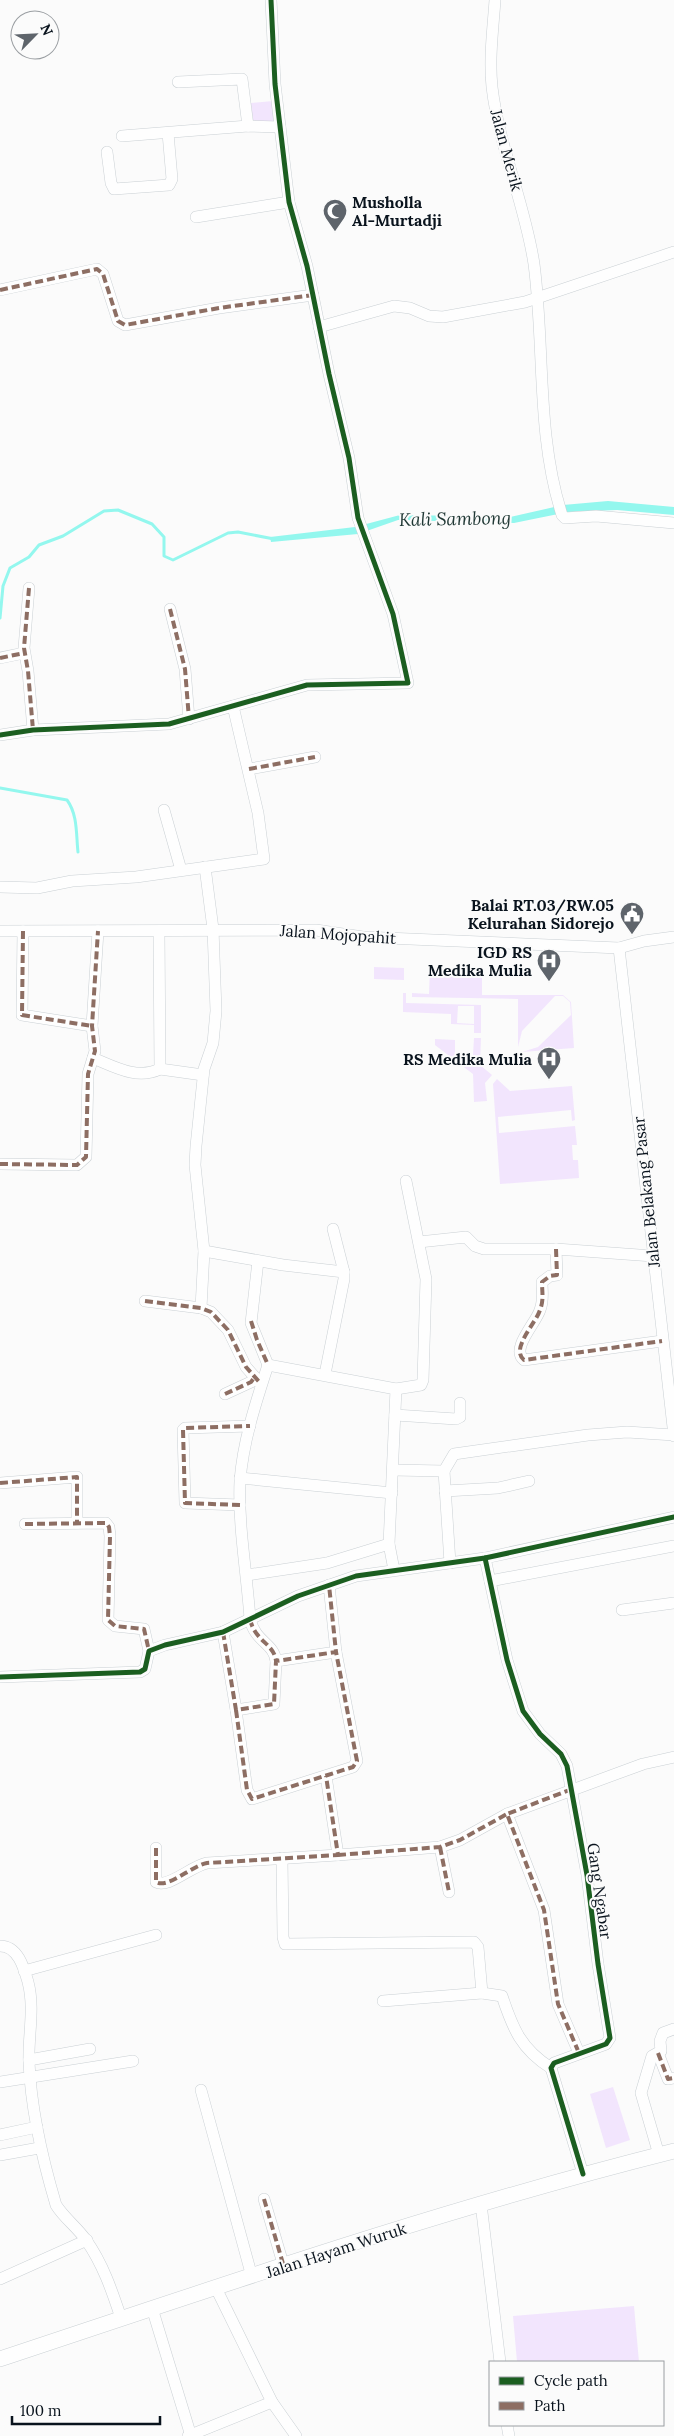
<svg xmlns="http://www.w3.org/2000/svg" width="674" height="2436" viewBox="0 0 674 2436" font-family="Lora,serif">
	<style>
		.green { fill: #f2e5fd; fill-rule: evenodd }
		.water { fill: #93f7ee }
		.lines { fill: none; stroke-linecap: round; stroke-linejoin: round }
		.stream { stroke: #93f7ee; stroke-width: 3 }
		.minor-casing { stroke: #cad0d4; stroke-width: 12 }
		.major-casing { stroke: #cad0d4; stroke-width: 16 }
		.minor { stroke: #fefefe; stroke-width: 11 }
		.major { stroke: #fefefe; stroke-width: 15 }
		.quiet { stroke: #8d6e63; stroke-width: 4; stroke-dasharray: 8 4; stroke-linecap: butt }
		.cycleway-casing { stroke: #fbfbfb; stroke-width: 8 }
		.cycleway { stroke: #1b5e20; stroke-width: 5 }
		.labels { text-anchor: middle; stroke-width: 4; stroke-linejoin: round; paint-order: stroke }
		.street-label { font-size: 16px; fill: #09131d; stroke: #fbfbfb }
		.poi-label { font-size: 16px; font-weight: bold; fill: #09131d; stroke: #fbfbfb; text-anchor: end }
		.water-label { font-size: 18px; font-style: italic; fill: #1f3734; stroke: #fbfbfb }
	</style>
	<rect width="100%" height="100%" fill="#fbfbfb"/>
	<g class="green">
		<path d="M273,101L275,122L253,123L251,103Z"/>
		<path d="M374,967L404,968V980L374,979Z"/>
		<path d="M430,968L482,969V995H563L571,1002L574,1048L522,1052L538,1047L571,1015L570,1002L563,996H555L522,1031L518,1047V999L412,997V993L429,994Z"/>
		<path d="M403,993H406V1003L481,1005V1033H474V1025L451,1024V1014L403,1012ZM458,1006H474V1024L457,1023Z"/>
		<path d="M474,1038H481L480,1065L492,1075L485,1083L487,1101L474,1102L473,1074L435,1045V1039L455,1040V1055H473Z"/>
		<path d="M497,1079L510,1091L572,1086L575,1120L572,1121L571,1110L498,1117L499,1133L575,1126L577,1145H572L573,1160H578L579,1178L500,1184L493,1084Z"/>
		<path d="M613,2087L630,2140L606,2148L590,2094Z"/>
		<path d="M634,2306L639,2362H517L513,2316Z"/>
	</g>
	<path class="water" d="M608,501L674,507V515L617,510L568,512L514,523L398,520L358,534L271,542L270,537L355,527L400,515L466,516L502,519L563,505Z"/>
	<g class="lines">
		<g class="stream">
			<path d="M0,618L3,586L10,568L29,557L39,545L63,536L104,511L118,510L152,524L164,537V556L173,560L228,533L238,532L274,539"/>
			<path d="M0,788L67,800C78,815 76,835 78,852"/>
		</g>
		<defs>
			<g id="minor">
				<path d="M495,0C493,29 489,58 492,87C499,147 525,204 534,264C545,348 536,434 562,515L565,518L596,516L674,523"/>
				<path d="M178,82L242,79L248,126"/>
				<path d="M122,136L248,126L280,127"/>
				<path d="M107,152L111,183L114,189L169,185L172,179L168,133"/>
				<path d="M196,217L289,202"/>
				<path d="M0,290L97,269L103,274L118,321L125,325L219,308L313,295"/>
				<path d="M319,327L394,306L410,308L429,316L443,317L525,302L674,252"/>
				<path d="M29,588L24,648L28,671L33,730"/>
				<path d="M170,609L185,669L189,719"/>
				<path d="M0,658L24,653"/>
				<path d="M0,735L33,730L169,724L307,685L408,683L393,614L358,518L349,458L329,374L307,266L289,202L275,84L271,0"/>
				<path d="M249,769L315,757"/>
				<path d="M164,810L181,870"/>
				<path d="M0,887L37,888L72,881L136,877L264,859L258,813L233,706"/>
				<path d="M0,931L316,930L363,937L619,948L644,941L674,937"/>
				<path d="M23,931L22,1015L92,1026"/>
				<path d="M159,931L160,1069L203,1075"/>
				<path d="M619,948L674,1436"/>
				<path d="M93,1058C115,1067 137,1080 160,1069"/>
				<path d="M0,1164L77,1165L86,1157L88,1074L95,1051L92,1026L98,931"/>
				<path d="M333,1229L344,1272"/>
				<path d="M419,1242L466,1237L475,1246L484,1249H556L653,1256"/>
				<path d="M556,1249L557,1275L550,1276L542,1282C542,1292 544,1300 540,1310C536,1323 510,1349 524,1360L662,1341"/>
				<path d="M204,1251L283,1265L344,1272V1279L325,1374"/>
				<path d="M258,1261L251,1323L268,1365"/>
				<path d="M145,1301L201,1308L211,1312L228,1330L246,1367L261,1384"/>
				<path d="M201,1308L204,1251L195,1165L196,1146L204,1069L213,1043L216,1011L213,929L205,867"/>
				<path d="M396,1389L421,1385L423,1380L426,1279L406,1181"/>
				<path d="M225,1394L251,1382L255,1377"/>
				<path d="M395,1415L456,1419L460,1417V1403"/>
				<path d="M393,1470L444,1471L454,1454L588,1435L627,1432L674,1435"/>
				<path d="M444,1471L450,1563"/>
				<path d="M240,1478L392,1493"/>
				<path d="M0,1483L77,1477V1523"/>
				<path d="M445,1491L498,1488L529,1481"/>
				<path d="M240,1505L185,1503L183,1430L185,1428L250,1426"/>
				<path d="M25,1524L106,1523L109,1527L110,1536L108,1620L115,1626L144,1629L149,1651"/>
				<path d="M485,1558L507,1660L523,1711L540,1734L561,1754L567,1766L587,1875L598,1964L610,2038L606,2044L554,2063L551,2068L583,2174"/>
				<path d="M247,1575L327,1563L389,1544"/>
				<path d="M490,1581L674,1546"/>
				<path d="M622,1610L674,1603"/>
				<path d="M223,1632L236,1710L274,1704L276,1661L336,1652L329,1585"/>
				<path d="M276,1661C274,1643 255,1642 250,1619C247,1574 238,1526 240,1481C243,1441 256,1402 268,1365L396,1389L389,1544L394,1570"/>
				<path d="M0,1677L140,1672L145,1669L149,1651L165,1645L223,1632L298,1596L356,1576L485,1558L674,1517"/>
				<path d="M236,1710L247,1790L252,1799L353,1767L357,1761L336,1652"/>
				<path d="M440,1847L449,1892"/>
				<path d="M156,1848V1882C168,1889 191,1866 207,1863L338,1855L326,1776"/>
				<path d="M338,1855L440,1847L460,1840L507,1814"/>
				<path d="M282,1858L283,1937L285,1944L474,1942L478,1947L482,1993L502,1996C513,2029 521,2049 551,2068"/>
				<path d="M0,1946C18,1946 24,1968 28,1982C35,2009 28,2035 29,2062C31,2111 42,2158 56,2205C64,2218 77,2227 86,2240C103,2264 112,2291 121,2318"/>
				<path d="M24,1971L156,1935"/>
				<path d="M383,2001L482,1993"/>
				<path d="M579,2053L558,2004L544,1910L507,1814L643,1764L674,1757"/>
				<path d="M658,2053L668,2079L674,2078"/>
				<path d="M29,2060L90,2049"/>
				<path d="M0,2082L133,2061"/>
				<path d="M201,2090L252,2277"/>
				<path d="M0,2135L37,2127"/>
				<path d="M0,2155L39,2148"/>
				<path d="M659,2155L641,2093L652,2056L661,2051L660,2041L663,2033L674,2029"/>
				<path d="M264,2199L284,2267"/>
				<path d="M481,2204L500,2362"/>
				<path d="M0,2279L87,2240"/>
				<path d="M216,2288L272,2402L296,2436"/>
				<path d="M152,2308L191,2436"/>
				<path d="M507,2425L509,2436"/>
				<path d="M188,2436L272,2402"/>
			</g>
			<path id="major" d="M0,2359C223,2285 446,2208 674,2151"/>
		</defs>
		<use href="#minor" class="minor-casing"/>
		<use href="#major" class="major-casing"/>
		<use href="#minor" class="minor"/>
		<use href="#major" class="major"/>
		<g class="quiet">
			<path d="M0,290L97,269L103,274L118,321L125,325L219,308L313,295"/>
			<path d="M29,588L24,648L28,671L33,730"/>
			<path d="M170,609L185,669L189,719"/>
			<path d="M0,658L24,653"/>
			<path d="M249,769L315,757"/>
			<path d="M23,931L22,1015L92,1026"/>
			<path d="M0,1164L77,1165L86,1157L88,1074L95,1051L92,1026L98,931"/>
			<path d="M556,1249L557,1275L550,1276L542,1282C542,1292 544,1300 540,1310C536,1323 510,1349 524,1360L662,1341"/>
			<path d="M145,1301L201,1308L211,1312L228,1330L246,1367L261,1384"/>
			<path d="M251,1321L257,1340L268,1365"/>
			<path d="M225,1394L251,1382L255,1377"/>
			<path d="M0,1483L77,1477V1523"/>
			<path d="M240,1505L185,1503L183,1430L185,1428L250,1426"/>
			<path d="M25,1524L106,1523L109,1527L110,1536L108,1620L115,1626L144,1629L149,1651"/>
			<path d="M250,1619C255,1642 274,1643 276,1661"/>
			<path d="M223,1632L236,1710L274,1704L276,1661L336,1652L329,1585"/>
			<path d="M236,1710L247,1790L252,1799L353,1767L357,1761L336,1652"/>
			<path d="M572,1789L507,1814L544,1910L558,2004L579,2053"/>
			<path d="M440,1847L449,1892"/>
			<path d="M156,1848V1882C168,1889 191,1866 207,1863L338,1855L326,1776"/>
			<path d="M338,1855L440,1847L460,1840L507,1814"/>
			<path d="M658,2053L668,2079L674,2078"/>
			<path d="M264,2199L284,2267"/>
		</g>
		<defs>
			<g id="cycleway">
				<path d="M0,735L33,730L169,724L307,685L408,683L393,614L358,518L349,458L329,374L307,266L289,202L275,84L271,0"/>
				<path d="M485,1558L507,1660L523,1711L540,1734L561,1754L567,1766L587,1875L598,1964L610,2038L606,2044L554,2063L551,2068L583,2174"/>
				<path d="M0,1677L140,1672L145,1669L149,1651L165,1645L223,1632L298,1596L356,1576L485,1558L674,1517"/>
			</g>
		</defs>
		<use href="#cycleway" class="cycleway-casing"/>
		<use href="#cycleway" class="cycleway"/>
	</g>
	<defs>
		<symbol id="mosque-pin" viewBox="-11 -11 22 30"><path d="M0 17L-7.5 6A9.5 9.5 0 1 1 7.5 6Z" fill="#5e646b" stroke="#fbfbfb"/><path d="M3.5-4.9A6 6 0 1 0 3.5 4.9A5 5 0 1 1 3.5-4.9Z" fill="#fff"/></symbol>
		<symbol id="civic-pin" viewBox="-11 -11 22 30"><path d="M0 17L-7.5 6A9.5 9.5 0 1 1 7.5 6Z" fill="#5e646b" stroke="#fbfbfb"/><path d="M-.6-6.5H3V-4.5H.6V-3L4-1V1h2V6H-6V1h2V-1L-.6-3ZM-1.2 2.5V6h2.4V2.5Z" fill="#fff"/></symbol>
		<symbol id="hospital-pin" viewBox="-11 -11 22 30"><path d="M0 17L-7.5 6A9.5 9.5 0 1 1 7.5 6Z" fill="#5e646b" stroke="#fbfbfb"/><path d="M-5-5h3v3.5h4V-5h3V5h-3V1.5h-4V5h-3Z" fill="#fff"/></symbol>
	</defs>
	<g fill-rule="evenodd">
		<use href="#mosque-pin" x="321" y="197" width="28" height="38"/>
		<use href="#civic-pin" x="618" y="900" width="28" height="38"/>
		<use href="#hospital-pin" x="535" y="947" width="28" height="38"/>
		<use href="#hospital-pin" x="535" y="1045" width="28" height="38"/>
	</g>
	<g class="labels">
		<g class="street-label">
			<text transform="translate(507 150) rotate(75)" y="6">Jalan Merik</text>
			<text transform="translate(338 934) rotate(4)" y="6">Jalan Mojopahit</text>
			<text transform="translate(646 1192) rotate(-96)" y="6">Jalan Belakang Pasar</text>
			<text transform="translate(600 1891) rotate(82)" y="6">Gang Ngabar</text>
			<text transform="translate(336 2250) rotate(-18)" y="6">Jalan Hayam Wuruk</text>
		</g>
		<g class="poi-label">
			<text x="352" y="208" text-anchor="start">Musholla<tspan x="352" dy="18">Al-Murtadji</tspan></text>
			<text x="614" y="911">Balai RT.03/RW.05<tspan x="614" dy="18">Kelurahan Sidorejo</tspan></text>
			<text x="532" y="958">IGD RS<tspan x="532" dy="18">Medika Mulia</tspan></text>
			<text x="532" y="1065">RS Medika Mulia</text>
		</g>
		<g class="water-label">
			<text transform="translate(455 519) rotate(-1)" y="6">Kali Sambong</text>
		</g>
	</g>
	<rect x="489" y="2361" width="175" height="65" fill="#fbfbfb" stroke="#9a9ea2"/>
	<rect x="499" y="2377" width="25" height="8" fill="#1b5e20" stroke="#9a9ea2"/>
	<text x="534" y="2386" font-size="15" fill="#09131d">Cycle path</text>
	<rect x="499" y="2402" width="25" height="8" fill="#8d6e63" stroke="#9a9ea2"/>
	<text x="534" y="2411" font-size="15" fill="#09131d">Path</text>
	<g transform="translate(35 35) rotate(66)"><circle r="24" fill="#fbfbfb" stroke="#9a9ea2"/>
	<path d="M0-4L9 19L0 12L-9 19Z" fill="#5e646b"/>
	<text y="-8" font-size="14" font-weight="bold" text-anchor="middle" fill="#09131d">N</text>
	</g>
	<path d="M12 2416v8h148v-8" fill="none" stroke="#09131d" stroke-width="2.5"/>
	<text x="20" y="2416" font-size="15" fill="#09131d" stroke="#fbfbfb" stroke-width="4" paint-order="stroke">100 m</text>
</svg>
